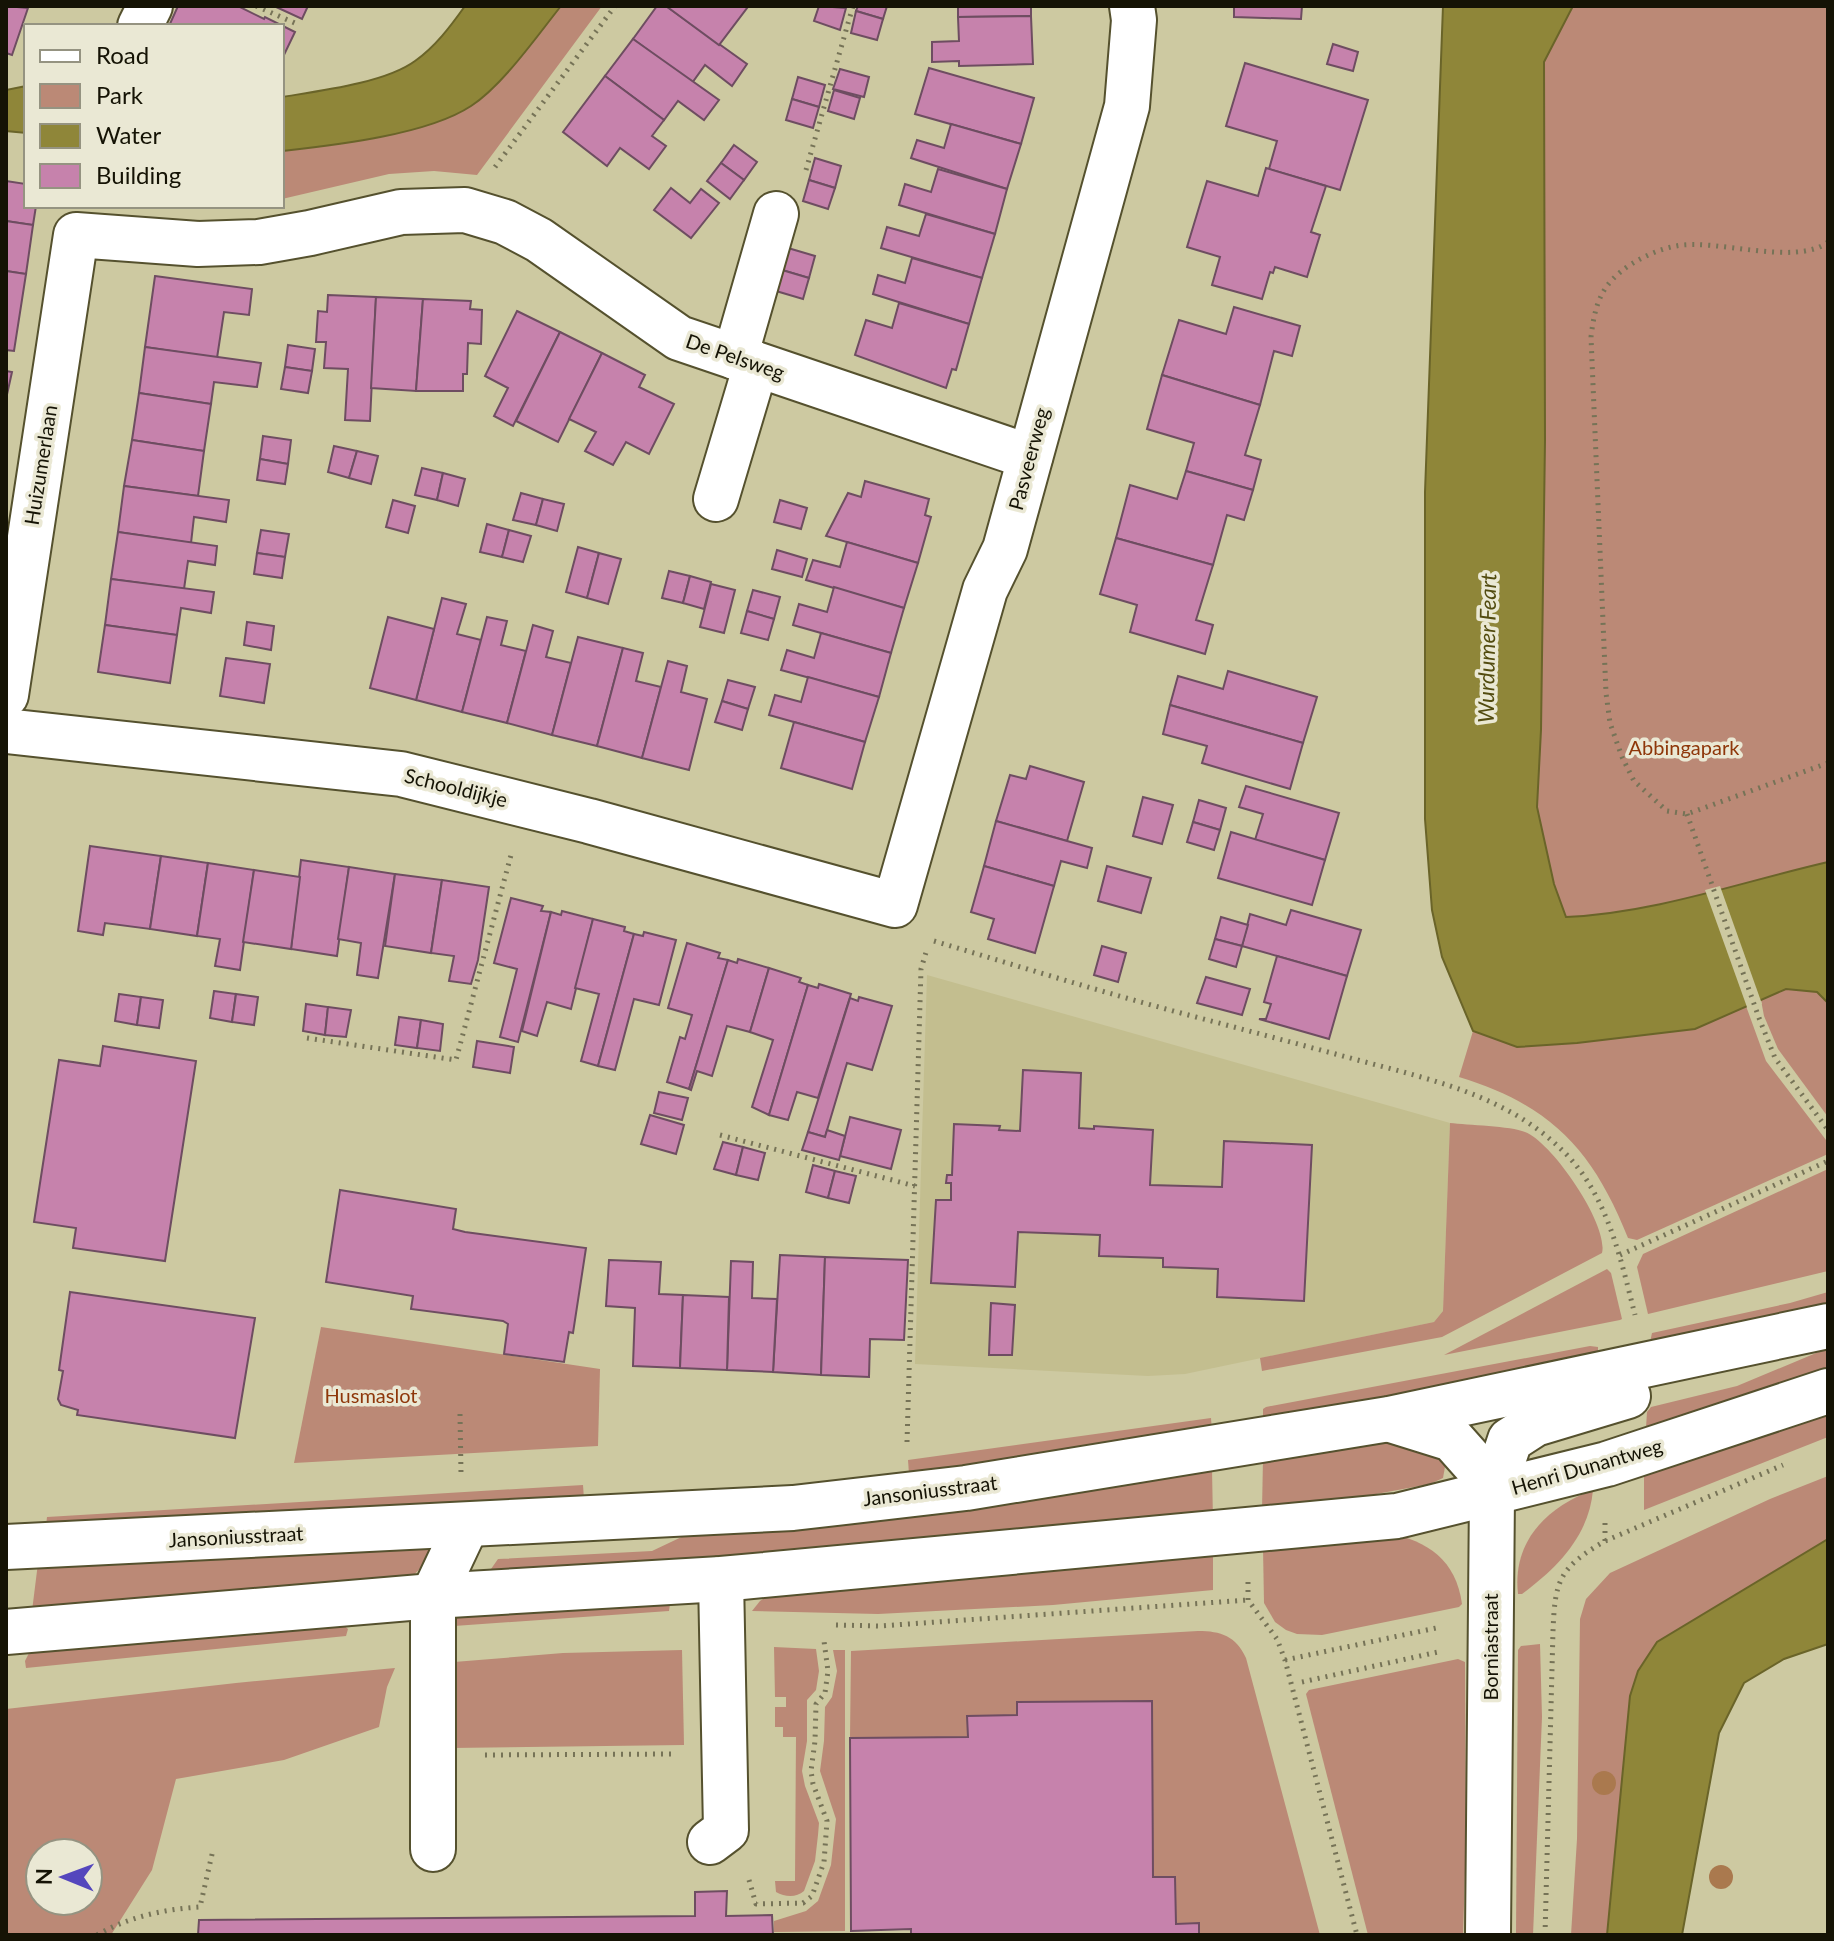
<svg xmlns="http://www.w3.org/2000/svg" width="1834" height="1941" viewBox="0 0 1834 1941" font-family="Lato,sans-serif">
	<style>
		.built { fill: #c3be8f }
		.green { fill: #bb8976; fill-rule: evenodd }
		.water { fill: #8f8639; stroke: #6a6429; stroke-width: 2 }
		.pier { fill: #cdc9a1 }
		.building { fill: #c682ac; stroke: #6e4d61; stroke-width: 2 }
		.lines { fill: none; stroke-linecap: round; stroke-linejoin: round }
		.minor-casing { stroke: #55512e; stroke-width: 48 }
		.path { stroke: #767357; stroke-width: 5; stroke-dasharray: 2 6; stroke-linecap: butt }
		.minor { stroke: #fff; stroke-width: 44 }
		.tree { fill: #aa794e }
		.labels { text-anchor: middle; stroke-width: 7; stroke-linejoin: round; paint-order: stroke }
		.street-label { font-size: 20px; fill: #151305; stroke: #eae8d4 }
		.park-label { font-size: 20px; fill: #8e370a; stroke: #eae8d4 }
		.water-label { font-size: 22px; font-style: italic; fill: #524b0f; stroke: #eae8d4 }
	</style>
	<rect width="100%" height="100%" fill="#cdc9a1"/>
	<path class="built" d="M927,975L1450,1123L1443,1311L1434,1322L1185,1374L1148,1376L915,1364Z"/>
	<g class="green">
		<path d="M561,6H602L477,175L434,171L389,174L282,199V151C334,145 428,135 471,106C503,85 537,36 561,6Z"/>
		<path d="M1573,6H1828V862C1741,882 1655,913 1565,917L1554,884L1537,807L1541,730L1545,440L1544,62Z"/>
		<path d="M1786,989L1817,992L1828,1003V1117L1778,1049L1764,1016L1761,1000Z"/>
		<path d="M1746,1006L1766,1061L1826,1140L1828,1154L1637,1240L1628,1238C1593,1150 1551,1105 1459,1077L1473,1031L1517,1047L1577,1043L1695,1029Z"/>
		<path d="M1450,1123C1467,1125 1511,1126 1525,1132C1552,1142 1609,1225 1602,1253L1442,1337L1262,1371L1260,1358L1434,1322L1443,1311Z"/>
		<path d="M1828,1169V1271L1648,1314L1637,1267L1643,1254Z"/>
		<path d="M1607,1269L1611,1273L1622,1319L1620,1320L1444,1355Z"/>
		<path d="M1828,1292V1309L1649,1347L1652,1333L1790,1303Z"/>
		<path d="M321,1327L600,1369L598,1446L294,1463Z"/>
		<path d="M1590,1346L1598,1347V1362L1263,1420V1409L1266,1407Z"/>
		<path d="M1828,1348V1371L1646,1428L1647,1412L1651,1407L1737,1386Z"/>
		<path d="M1828,1412V1437L1644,1510V1474Z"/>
		<path d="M1211,1418L1212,1432L1101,1450L909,1474L908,1460Z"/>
		<path d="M1395,1437L1446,1461L1443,1478L1430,1484L1268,1514L1262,1510L1263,1459Z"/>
		<path d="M1212,1469L1213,1521L491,1576V1569L498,1559L652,1551L690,1533Z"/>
		<path d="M1828,1476V1539L1657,1642L1638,1670L1630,1696L1607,1935H1571L1577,1839L1580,1619L1586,1599L1610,1573L1770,1499Z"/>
		<path d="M583,1485L584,1499L46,1526L47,1517Z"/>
		<path d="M1593,1490C1589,1536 1557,1568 1522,1594H1518C1512,1541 1547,1507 1593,1490Z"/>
		<path d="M1388,1533C1428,1541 1456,1560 1462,1604L1459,1607L1322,1635L1297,1634L1286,1630L1275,1622L1264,1603L1263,1548Z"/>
		<path d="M433,1541L432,1556L408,1581L32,1611L38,1563Z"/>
		<path d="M1213,1550V1590L1053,1605L878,1614L752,1611L760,1601L775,1591Z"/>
		<path d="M670,1604L669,1611L454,1626L453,1617Z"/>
		<path d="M342,1624L348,1629L346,1636L26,1668L25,1661L30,1651Z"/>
		<path d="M1198,1631C1221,1631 1236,1636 1246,1658L1320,1935H1199L1176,1924L1174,1877H1153L1151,1701L1018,1703L1017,1715L967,1716L968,1737L850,1738L851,1651Z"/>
		<path d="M1540,1644L1542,1717L1533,1935H1516L1518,1650L1521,1646Z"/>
		<path d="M774,1647L816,1649L819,1671L816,1690L807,1700V1741L802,1771L805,1786L819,1823L818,1835L815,1861L804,1891C796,1898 785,1897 776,1892L775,1881H795L796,1737H783V1727H775V1707H786V1697H775Z"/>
		<path d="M682,1650L684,1745L451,1748L454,1662L563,1653Z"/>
		<path d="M833,1650H845V1931L774,1932V1921L806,1911L818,1901L831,1865L836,1819L820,1771L824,1741L825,1707L832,1697L837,1671Z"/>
		<path d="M1458,1659L1465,1662L1466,1842L1463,1935H1368L1306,1694L1309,1690Z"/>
		<path d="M395,1668L387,1687L379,1727L284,1760L176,1779L152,1870L111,1935H6V1709L236,1683ZM40,1853H88V1901H40Z"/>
	</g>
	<g class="water">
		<path d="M465,6H561C537,36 503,85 471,106C427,135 335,145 282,151V97C319,91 385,83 415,61C435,47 450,27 465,6Z"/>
		<path d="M1443,6H1573L1544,62L1545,440L1541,730L1537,807L1554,884L1566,917C1655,913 1741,882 1828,862V1003L1817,992L1786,989L1695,1029L1577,1043L1517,1047L1473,1031L1442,957L1432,910L1425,819V492Z"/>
		<path d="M26,86V133L6,131V90Z"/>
		<path d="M1828,1539V1644L1784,1659L1744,1683L1719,1733L1682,1935H1607L1630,1696L1638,1671L1657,1642Z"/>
	</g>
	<path class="pier" d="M1720,886L1762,1004L1748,1010L1705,890Z"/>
	<g class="building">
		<path d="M6,6L28,8L12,55L6,53Z"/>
		<path d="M178,6H238L264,19L265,17L295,32L282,59V26H169Z"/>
		<path d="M274,6H308L302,19Z"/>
		<path d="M657,6H666L747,64L732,86L705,65L692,83L633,39Z"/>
		<path d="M666,6H745L747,8L719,45Z"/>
		<path d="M819,6L846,8L840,30L814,21Z"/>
		<path d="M858,6H887L883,19L856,11Z"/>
		<path d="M958,6H1031V16L958,17Z"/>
		<path d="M1234,6H1302L1301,19L1234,17Z"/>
		<path d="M856,11L883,19L877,40L851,33Z"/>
		<path d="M1031,16L1033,64L959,66V61L932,62V42L959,41L958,17Z"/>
		<path d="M633,39L719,100L704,120L678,101L664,120L605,76Z"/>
		<path d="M1333,44L1358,52L1353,71L1327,64Z"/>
		<path d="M1245,63L1368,100L1340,190L1269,169L1277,141L1226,126Z"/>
		<path d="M929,68L1034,98L1021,144L915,114Z"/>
		<path d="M840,69L869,77L864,97L833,89Z"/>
		<path d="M605,76L664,120L652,136L666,146L649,169L620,148L607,166L563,132Z"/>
		<path d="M798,77L825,85L819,107L792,99Z"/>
		<path d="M834,90L860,98L854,119L828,111Z"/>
		<path d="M792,99L819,107L813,128L786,120Z"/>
		<path d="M951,124L1021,144L1007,189L911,158L917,140L944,148Z"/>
		<path d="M734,145L757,162L744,180L721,163Z"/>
		<path d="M815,158L841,166L835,188L809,180Z"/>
		<path d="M721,163L744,180L730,199L707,181Z"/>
		<path d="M1266,168L1326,186L1311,232L1320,235L1307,277L1275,267L1273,273L1270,272L1262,299L1212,285L1220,257L1187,247L1207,181L1258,196Z"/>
		<path d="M938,169L1007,189L995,234L899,205L905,184L931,192Z"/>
		<path d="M809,180L835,188L828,209L803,201Z"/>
		<path d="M6,181L26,184V206H36L33,225L6,221Z"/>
		<path d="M671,188L690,203L701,189L719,203L691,238L654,210Z"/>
		<path d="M926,214L995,234L982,278L881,248L887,227L919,236Z"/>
		<path d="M6,221L33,225L26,274L6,271Z"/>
		<path d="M788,248L815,256L809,278L782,270Z"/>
		<path d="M912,258L982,278L969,324L873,294L878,275L905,283Z"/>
		<path d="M782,270L809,278L803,299L776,291Z"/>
		<path d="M6,271L26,274L14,351L6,350Z"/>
		<path d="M155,276L252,289L249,315L224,312L217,358L145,347Z"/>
		<path d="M328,295L376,297L370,421L345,420L348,369L324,368L326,342H316L318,311L327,312Z"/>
		<path d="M376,297L423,299L416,391L371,388Z"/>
		<path d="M423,299L471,301L470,309L482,310L481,344L468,343L467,374H463V391H416Z"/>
		<path d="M899,303L969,324L956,370L952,369L946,388L855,355L866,320L892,328Z"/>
		<path d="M1234,307L1300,326L1292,356L1274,351L1260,405L1162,375L1179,320L1226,334Z"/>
		<path d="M517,311L560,332L513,426L494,416L508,388L485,376Z"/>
		<path d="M560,332L602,353L558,442L516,421Z"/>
		<path d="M288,345L315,349L312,371L285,367Z"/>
		<path d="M145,347L261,363L257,387L214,382L211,404L139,393Z"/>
		<path d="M602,353L645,375L639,387L674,404L649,454L626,442L613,465L585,451L596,432L569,419Z"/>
		<path d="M285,367L312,371L308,393L281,389Z"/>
		<path d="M6,371L12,372L6,399Z"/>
		<path d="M1162,375L1260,405L1245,455L1261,460L1253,490L1186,471L1194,443L1147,429Z"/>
		<path d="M139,393L211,404L204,451L132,440Z"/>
		<path d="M263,436L291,440L288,464L260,459Z"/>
		<path d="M132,440L204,451L198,496L124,486Z"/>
		<path d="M334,446L357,451L349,478L328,472Z"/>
		<path d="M357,451L378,456L371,484L349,478Z"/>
		<path d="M260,459L288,464L285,484L257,480Z"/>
		<path d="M422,468L443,473L437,500L415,495Z"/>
		<path d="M1186,471L1253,490L1244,520L1227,515L1213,565L1116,538L1130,485L1177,499Z"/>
		<path d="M443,473L465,479L458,506L437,500Z"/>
		<path d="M865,481L929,499L925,515L931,517L918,563L826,536L848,493L861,497Z"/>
		<path d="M124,486L229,500L226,522L194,517L191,543L118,532Z"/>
		<path d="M521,493L543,499L536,525L513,520Z"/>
		<path d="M543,499L564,504L557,531L536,525Z"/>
		<path d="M393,500L415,506L408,533L386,527Z"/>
		<path d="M780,500L807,508L801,529L774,522Z"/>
		<path d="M487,524L509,530L502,557L480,552Z"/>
		<path d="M261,530L289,534L285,557L257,553Z"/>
		<path d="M509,530L531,536L523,562L502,557Z"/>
		<path d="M118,532L217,546L215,565L188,561L184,589L111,579Z"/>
		<path d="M1116,538L1213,565L1196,620L1213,625L1205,654L1130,632L1137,605L1100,594Z"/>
		<path d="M847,542L918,563L904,608L806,580L813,560L840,567Z"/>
		<path d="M578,547L599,553L587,598L566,592Z"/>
		<path d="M777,550L807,559L802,577L772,569Z"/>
		<path d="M257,553L285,557L282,578L254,574Z"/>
		<path d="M599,553L621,559L608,604L587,598Z"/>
		<path d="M669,571L690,576L683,603L662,598Z"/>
		<path d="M690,576L711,582L704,609L683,603Z"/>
		<path d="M111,579L214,592L211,613L181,608L177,635L105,625Z"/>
		<path d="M711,584L735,590L724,633L700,627Z"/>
		<path d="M834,587L904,608L891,653L793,625L799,604L827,612Z"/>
		<path d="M753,590L780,597L774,619L747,611Z"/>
		<path d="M442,598L466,604L457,634L481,640L462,712L416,700Z"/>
		<path d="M747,611L774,619L768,640L741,633Z"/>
		<path d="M388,617L434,629L416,700L370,688Z"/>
		<path d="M487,617L507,621L501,645L526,651L507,723L462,712Z"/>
		<path d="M247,622L274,626L271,650L244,645Z"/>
		<path d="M105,625L177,635L170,683L98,672Z"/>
		<path d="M533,625L553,631L546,657L571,663L552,735L507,723Z"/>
		<path d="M821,633L891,653L879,697L781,670L787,650L814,658Z"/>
		<path d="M578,637L623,648L597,746L552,735Z"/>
		<path d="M623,648L643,653L636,681L661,687L642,758L597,746Z"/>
		<path d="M226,658L270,664L264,703L220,696Z"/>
		<path d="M668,661L687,666L681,692L707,699L689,770L642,758Z"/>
		<path d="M1228,671L1317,697L1303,743L1170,705L1178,676L1223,689Z"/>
		<path d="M808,677L879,697L865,742L769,715L775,695L801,702Z"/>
		<path d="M728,680L755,687L748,709L722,701Z"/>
		<path d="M722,701L748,709L742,730L715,722Z"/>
		<path d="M1170,705L1303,743L1290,789L1202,763L1207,746L1163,734Z"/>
		<path d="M794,722L865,742L852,789L781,768Z"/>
		<path d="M1030,766L1084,782L1067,841L996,821L1010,775L1026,779Z"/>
		<path d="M1246,786L1339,813L1325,860L1255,840L1263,814L1239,807Z"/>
		<path d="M1143,797L1173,805L1162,844L1133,836Z"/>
		<path d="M1199,800L1226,808L1220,830L1193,822Z"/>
		<path d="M996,821L1092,848L1087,868L1061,861L1054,886L984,866Z"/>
		<path d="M1193,822L1220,830L1214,850L1187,842Z"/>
		<path d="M1231,832L1325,860L1312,905L1218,878Z"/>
		<path d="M90,846L161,856L150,929L105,923L103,935L78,931Z"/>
		<path d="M161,856L208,863L197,936L150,929Z"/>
		<path d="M301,860L349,867L337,956L291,949Z"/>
		<path d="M208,863L254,870L240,970L215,966L220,939L197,936Z"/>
		<path d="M984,866L1054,886L1035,953L988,939L994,919L971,912Z"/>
		<path d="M1107,866L1151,878L1141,913L1098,901Z"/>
		<path d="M349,867L395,874L378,978L357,975L361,943L338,939Z"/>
		<path d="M254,870L300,877L291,949L243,942Z"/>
		<path d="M395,874L442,880L431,953L385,946Z"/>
		<path d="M442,880L489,887L478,960L471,984L449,981L454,956L431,953Z"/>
		<path d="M511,898L543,906L541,911L551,912L518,1042L500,1037L517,969L494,963Z"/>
		<path d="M1291,910L1361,930L1347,976L1242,946L1250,914L1286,925Z"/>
		<path d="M562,911L593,919L571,1009L547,1002L537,1036L522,1031L551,912L561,915Z"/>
		<path d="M1221,917L1248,925L1242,946L1215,939Z"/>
		<path d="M593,919L625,927L624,931L634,934L598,1066L581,1061L599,994L575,988Z"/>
		<path d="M644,932L676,940L659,1005L634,999L615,1070L598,1066L634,934L643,936Z"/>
		<path d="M1215,939L1242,946L1236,967L1209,959Z"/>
		<path d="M687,943L720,953L718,958L728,960L689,1089L667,1082L680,1037L685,1039L692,1015L668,1008Z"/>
		<path d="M1102,946L1126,953L1118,982L1094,975Z"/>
		<path d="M1277,956L1347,976L1329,1039L1259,1019H1266L1271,1004L1264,1002Z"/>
		<path d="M738,959L769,968L750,1032L727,1026L712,1076L697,1071L691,1090L689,1089L728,960L737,963Z"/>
		<path d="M769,968L801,978L799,982L808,985L769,1115L752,1107L773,1040L750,1032Z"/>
		<path d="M1206,977L1250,989L1242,1015L1197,1003Z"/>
		<path d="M819,984L851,994L818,1098L797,1092L788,1120L769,1115L808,985L818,988Z"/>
		<path d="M214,991L236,994L232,1022L210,1018Z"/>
		<path d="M119,994L141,997L137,1025L115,1021Z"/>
		<path d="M236,994L258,997L254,1025L232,1022Z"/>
		<path d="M141,997L163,1000L159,1028L137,1025Z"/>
		<path d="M859,997L892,1006L872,1070L847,1063L825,1137L808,1132L850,998L858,1001Z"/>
		<path d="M306,1004L328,1007L325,1035L303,1031Z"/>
		<path d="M328,1007L351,1010L346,1037L325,1035Z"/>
		<path d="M399,1017L421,1020L417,1048L395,1045Z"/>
		<path d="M421,1020L443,1024L440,1051L417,1048Z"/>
		<path d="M477,1041L514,1047L510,1073L473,1067Z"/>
		<path d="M103,1046L196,1061L165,1261L73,1248L76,1228L34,1222L59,1060L100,1066Z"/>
		<path d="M1023,1070L1081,1073L1079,1128L1094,1129V1126L1153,1130L1150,1185L1222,1187L1224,1141L1312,1145L1304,1301L1217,1297L1218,1269L1163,1267V1258L1099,1256L1100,1235L1018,1232L1015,1287L931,1283L936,1200H951V1183H946L947,1175H952L954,1124L1000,1126L999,1130L1020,1131Z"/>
		<path d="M659,1092L688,1098L682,1120L654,1113Z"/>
		<path d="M650,1115L684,1125L676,1154L641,1144Z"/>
		<path d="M850,1117L901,1130L891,1169L840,1156Z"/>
		<path d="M827,1130L845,1136L839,1160L802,1150L808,1132L825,1137Z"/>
		<path d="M723,1142L743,1147L736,1175L714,1169Z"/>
		<path d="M743,1147L765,1153L758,1180L736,1175Z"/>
		<path d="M813,1165L835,1171L828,1198L806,1192Z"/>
		<path d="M835,1171L856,1176L849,1203L828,1198Z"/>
		<path d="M340,1190L456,1209L453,1229L465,1232L586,1248L573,1333L569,1332L564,1362L504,1354L508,1324L503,1321L411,1309L413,1296L326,1282Z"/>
		<path d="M780,1255L825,1257L821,1375L773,1372Z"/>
		<path d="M825,1257L908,1260L904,1340L870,1339L869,1377L821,1375Z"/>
		<path d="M609,1260L661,1262L659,1294L683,1295L680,1368L633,1366L635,1308L606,1306Z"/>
		<path d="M731,1261L753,1262L752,1298L777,1299L773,1372L727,1370Z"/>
		<path d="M70,1292L255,1318L235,1438L77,1415L78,1410L61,1405L58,1399L63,1371L59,1370Z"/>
		<path d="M683,1295L729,1297L727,1370L680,1368Z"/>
		<path d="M991,1303L1015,1305L1012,1355H989Z"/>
		<path d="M1152,1701L1153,1877H1175L1176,1924L1199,1923V1935H911V1929L851,1931L850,1738L968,1737L967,1716L1017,1715V1702Z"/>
		<path d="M727,1891L726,1916L772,1915L773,1935H198L199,1920L695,1916V1892Z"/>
	</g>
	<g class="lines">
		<defs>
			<g id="minor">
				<path d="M140,26L150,6"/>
				<path d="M735,357L776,214"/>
				<path d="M716,499L756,365"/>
				<path d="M6,695L76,235L198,244L259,242L310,233L401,212L465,210L505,222L539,240L679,338L1030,457"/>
				<path d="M6,731L401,774L589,821L895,905L985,590L1005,549L1127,106L1134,20L1132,6"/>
				<path d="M1391,1420L1452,1439L1476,1466L1492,1494L1488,1935"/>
				<path d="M1492,1494L1510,1440L1535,1424L1628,1396"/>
				<path d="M6,1547L793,1508L966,1488L1389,1419L1828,1326"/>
				<path d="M6,1632L433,1596L721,1579L1397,1516L1607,1464L1828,1391"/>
				<path d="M710,1842L726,1830L721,1579"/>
				<path d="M433,1849V1596L466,1526"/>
			</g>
		</defs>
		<use href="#minor" class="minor-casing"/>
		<g class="path">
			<path d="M256,6L297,24"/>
			<path d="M495,167L615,6"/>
			<path d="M806,170L853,6"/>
			<path d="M1828,242C1795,267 1716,238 1676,246C1660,249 1644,256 1630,265C1601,284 1595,304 1591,337L1606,693L1610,723L1622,757L1634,781L1667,811L1687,814L1828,763"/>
			<path d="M1687,814L1759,1018L1775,1058L1828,1130"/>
			<path d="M934,941C1021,967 1108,994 1196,1017C1249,1031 1302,1045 1354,1059C1432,1080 1509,1095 1567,1155C1608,1198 1621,1260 1635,1315"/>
			<path d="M307,1038L456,1060L511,855"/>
			<path d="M720,1135L915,1186"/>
			<path d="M1620,1255L1828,1161"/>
			<path d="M460,1414L461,1473"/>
			<path d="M907,1442L921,969L927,949"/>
			<path d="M1605,1541V1518"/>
			<path d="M1248,1582V1600L1277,1639L1285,1660L1357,1935"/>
			<path d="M836,1625L880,1626L1248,1600"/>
			<path d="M1285,1660L1441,1627"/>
			<path d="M1302,1682L1438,1652"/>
			<path d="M485,1755L671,1754"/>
			<path d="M749,1880L756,1904L803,1903L812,1896L824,1862L827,1821L813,1784L811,1771L815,1741L816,1704L825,1693L828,1671L824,1641"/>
			<path d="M97,1935C128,1917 165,1909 200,1907L213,1850"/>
			<path d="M1545,1935L1553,1631C1555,1580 1559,1568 1605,1541L1783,1465"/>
		</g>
		<use href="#minor" class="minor"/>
	</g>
	<g class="tree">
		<circle cx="1604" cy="1783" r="12"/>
		<circle cx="1721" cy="1877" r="12"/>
	</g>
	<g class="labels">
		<g class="street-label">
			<text transform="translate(735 357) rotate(19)" y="7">De Pelsweg</text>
			<text transform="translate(1029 459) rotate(-75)" y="7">Pasveerweg</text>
			<text transform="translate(41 465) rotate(-81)" y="7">Huizumerlaan</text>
			<text transform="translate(456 788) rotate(14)" y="7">Schooldijkje</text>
			<text transform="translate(1587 1467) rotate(-16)" y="7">Henri Dunantweg</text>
			<text transform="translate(930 1491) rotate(-7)" y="7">Jansoniusstraat</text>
			<text transform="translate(236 1537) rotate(-3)" y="7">Jansoniusstraat</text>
			<text transform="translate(1491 1647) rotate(-90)" y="7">Borniastraat</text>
		</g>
		<g class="park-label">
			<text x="1684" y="755">Abbingapark</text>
			<text x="371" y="1403">Husmaslot</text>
		</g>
		<g class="water-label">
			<text transform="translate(1487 648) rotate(-89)" y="8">Wurdumer Feart</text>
		</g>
	</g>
	<rect width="1834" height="1941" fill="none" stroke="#151305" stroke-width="16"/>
	<rect x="24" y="24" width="260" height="184" fill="#eae8d4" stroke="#959381" stroke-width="2"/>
	<rect x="40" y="50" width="40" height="12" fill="#ffffff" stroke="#959381" stroke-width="2"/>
	<text x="96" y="64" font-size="24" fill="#151305">Road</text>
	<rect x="40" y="84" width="40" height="24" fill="#bb8976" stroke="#959381" stroke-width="2"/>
	<text x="96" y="104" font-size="24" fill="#151305">Park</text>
	<rect x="40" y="124" width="40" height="24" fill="#8f8639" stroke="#959381" stroke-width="2"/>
	<text x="96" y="144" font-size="24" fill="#151305">Water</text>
	<rect x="40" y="164" width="40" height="24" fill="#c682ac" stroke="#959381" stroke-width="2"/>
	<text x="96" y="184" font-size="24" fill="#151305">Building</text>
	<g transform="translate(64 1877) rotate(271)"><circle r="38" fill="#eae8d4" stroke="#959381" stroke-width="2"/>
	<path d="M0-6L14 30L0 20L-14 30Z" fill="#5446bd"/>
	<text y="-12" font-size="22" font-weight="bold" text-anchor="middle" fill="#151305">N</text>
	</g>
</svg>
